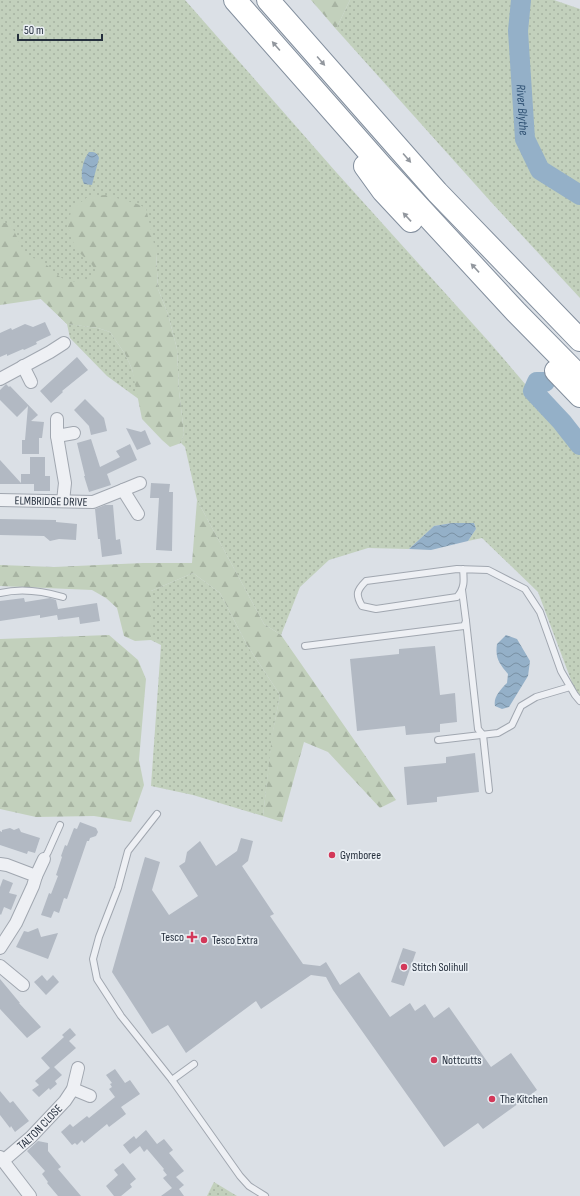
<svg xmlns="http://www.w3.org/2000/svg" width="580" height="1196" viewBox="0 0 580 1196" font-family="'Sofia Sans Condensed',sans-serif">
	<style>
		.grass { fill: url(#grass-dots) }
		.forest { fill: url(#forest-firs) }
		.water { fill: url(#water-waves) }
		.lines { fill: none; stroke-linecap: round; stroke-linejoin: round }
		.river { stroke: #94b0c8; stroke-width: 20 }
		.building { fill: #b2b9c3 }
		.lane-casing { stroke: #a1a7b0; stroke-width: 8 }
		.street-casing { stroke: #a1a7b0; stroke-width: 14 }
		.highway-casing { stroke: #828e9d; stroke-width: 24 }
		.lane { stroke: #eef0f4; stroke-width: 6 }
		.street { stroke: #eef0f4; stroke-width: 12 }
		.highway { stroke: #fff; stroke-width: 22 }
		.oneway { fill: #92979e }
		.poi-dot { fill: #d33859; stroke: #eaeff4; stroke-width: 1.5 }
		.labels { text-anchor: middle; stroke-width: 3.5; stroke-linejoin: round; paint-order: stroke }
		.street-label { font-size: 12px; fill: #252f3d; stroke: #eaeff4 }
		.poi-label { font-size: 12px; fill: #252f3d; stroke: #eaeff4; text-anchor: start }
		.water-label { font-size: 13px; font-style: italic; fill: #2e5072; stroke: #eaeff4 }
	</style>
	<defs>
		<pattern id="grass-dots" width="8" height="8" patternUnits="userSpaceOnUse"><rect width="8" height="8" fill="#c2d0bc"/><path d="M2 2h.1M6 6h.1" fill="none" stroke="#a7b3a2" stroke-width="1.8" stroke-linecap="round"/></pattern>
		<pattern id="forest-firs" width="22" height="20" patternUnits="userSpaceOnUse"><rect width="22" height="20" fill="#c2d0bc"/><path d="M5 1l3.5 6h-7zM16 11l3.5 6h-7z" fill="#a7b3a2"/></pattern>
		<pattern id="water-waves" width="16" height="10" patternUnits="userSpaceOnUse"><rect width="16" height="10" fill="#94b0c8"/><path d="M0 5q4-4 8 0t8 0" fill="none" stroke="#7990a4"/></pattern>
	</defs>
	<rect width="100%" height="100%" fill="#dbe0e6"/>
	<g class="grass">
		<path d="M0,0H185L336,172L491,344L573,440L580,452V695L574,688L538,592L482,538L468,541L476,529L474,523H452L434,526L409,549L368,548L329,560L300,587L281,635L264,624L197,500L185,447L181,443L184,433L179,391L177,349L168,314L158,289L156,253L101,272L68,324L98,328L110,332L125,354L132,369L140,400L107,376L70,338L67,324L41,299L0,281Z"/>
		<path d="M350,0H554L580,9V298L491,202L336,29Z"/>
		<path d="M193,573L220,593L247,645L280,695L273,732L263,816L193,795L151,786L161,645L151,640V591Z"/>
		<path d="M214,1182L237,1196H207Z"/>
	</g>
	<g class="forest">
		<path d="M311,0H350L336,29Z"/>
		<path d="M106,195L137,204L146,208L156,253L158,289L168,314L177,349L179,391L184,433L181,443L170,447L162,440L142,419L132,369L125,354L110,332L98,328L67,324L41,299L0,305V223H10L18,239L24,256L41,260L60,277L69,282L92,279L96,271L90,262L76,250L68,227L71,211L76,206L89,196Z"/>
		<path d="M197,500L264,624L281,635L396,800L380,808L328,752L304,742L282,822L263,816L272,736L280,695L247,645L220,593L193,573L151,591V640L135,641L124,636L117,608L106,598L92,590L0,586V565L54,567L143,563H192Z"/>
		<path d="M109,635L138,660L146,679L139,760L144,785L131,822L94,816L36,817L0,809V639Z"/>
	</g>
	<g class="water">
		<path d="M89,152C94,152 97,152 99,158L92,185L84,184C79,175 83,160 89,152Z"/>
		<path d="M452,523H474L476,529L468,541L431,550L409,549L434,526Z"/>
		<path d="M506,635L517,639L530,661L528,676L509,707L502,709L495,706C493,697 501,689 507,683L508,674C499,663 495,658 497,644Z"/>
	</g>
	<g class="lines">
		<g class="river">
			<path id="s1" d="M521,0L518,31L525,139L540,170L580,195"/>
			<path d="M545,382H537L533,391L562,422L580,445"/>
		</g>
	</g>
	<g class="building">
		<path d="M45,322L51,335L36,342L37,344L24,350L23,349L7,356V354L0,357V333L11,328L12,330L25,324L33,327Z"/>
		<path d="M77,357L88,370L62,391L63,392L51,403L40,391Z"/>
		<path d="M6,384L9,387L10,386L38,415L31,421L44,422L42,438H39V454H22V440H25L28,406L17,417L0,400V390Z"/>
		<path d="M85,399L104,418L107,431L91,435L89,426L74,410Z"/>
		<path d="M126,428L141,432L145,430L151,444L137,450Z"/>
		<path d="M91,439L100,467L120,457L116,451L130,444L137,460L107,474L111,485L89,492L84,476H85L77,443Z"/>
		<path d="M30,457H45V476H50V491H34V484H0V460L21,483V474H30Z"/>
		<path d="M151,483L170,484L169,492H173L172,551L156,550L159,498H150Z"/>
		<path d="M105,505H113L116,540L120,539L122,554L102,557L100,539H98L95,509Z"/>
		<path d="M0,519L56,520V522L77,524L76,540L59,539L50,541L44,536L0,535Z"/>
		<path d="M24,598L25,602L50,598L56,600L58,609L97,603L100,621L80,624L79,617L58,620L57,615L40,618V615L0,621V601Z"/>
		<path d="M435,646L440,695L455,693L457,722L440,724V732L406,735L405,726L357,731L350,659L399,654V649Z"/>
		<path d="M475,753L479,792L437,797V802L407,805L404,767L446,763V757Z"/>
		<path d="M80,822L96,828L98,832L96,836L90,838L89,841H87L67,899L64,898L59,913L54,911L51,918L41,915L49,893L51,894L58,876L56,875L62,857L61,856L65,845L67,846L74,828L77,829Z"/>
		<path d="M10,828L14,830L19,828L21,832L40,838L35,853L28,851L27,854L0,845V831L2,832V830Z"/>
		<path d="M241,838L253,841L248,861L242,866L274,914L270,916L303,964L320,966L326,962L340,985L359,972L390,1017L410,1003L415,1011L425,1004L434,1018L449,1007L491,1067L511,1053L537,1090L483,1129L478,1123L444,1147L333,990L326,977L311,975L261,1009L256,1001L186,1053L168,1025L152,1034L112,972L145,857L160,862L152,890L169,915L198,896L179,866L185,862L187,852L200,841L216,866L237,851Z"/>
		<path d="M3,879L13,883L9,893L17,895L11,910L4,907L1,915L0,914V887Z"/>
		<path d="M38,928L41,937L58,933L48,959L16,947L24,931L28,932Z"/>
		<path d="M403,948L416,952L404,986L391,982Z"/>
		<path d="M42,975L47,981L53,975L59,982L46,995L34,982Z"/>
		<path d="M0,979L20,1003H19L41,1027L27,1038L0,1009Z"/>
		<path d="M70,1028L76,1035L69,1041L76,1048L54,1067L62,1075L55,1081L57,1084L50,1090L49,1088L39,1097L32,1090L39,1085L35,1081L50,1068L41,1058L64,1037L62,1035Z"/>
		<path d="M115,1069L125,1083L130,1080L140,1094L121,1107L126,1114L109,1127L107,1124L84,1143L82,1140L77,1145L75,1143L72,1145L61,1132L70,1124L73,1127L87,1116L89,1118L115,1097L109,1089L112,1087L110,1084L112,1083L106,1075Z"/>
		<path d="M0,1091L10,1103L13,1101L29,1121L15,1132L11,1126L10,1128L0,1115Z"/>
		<path d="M146,1130L157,1144L164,1139L173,1150L169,1153L184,1171L176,1177L184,1185L179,1189L184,1196H161L172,1188L163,1178L167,1175L163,1170L164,1169L147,1149L144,1152L140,1146L130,1154L123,1145L134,1136L136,1139Z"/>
		<path d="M38,1141L48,1143V1151L61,1167L58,1169L81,1196H58L47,1183L48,1182L42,1174L45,1171L27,1151Z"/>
		<path d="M123,1163L136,1179L130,1184L132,1187L121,1196H114L106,1186L118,1175L114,1170Z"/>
	</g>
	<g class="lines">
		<defs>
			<g id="lane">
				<path d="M463,569C464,580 465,588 457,597L376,609L362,606C355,594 357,590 366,581L457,569L488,570L525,589L540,612L561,671L575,695L580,701"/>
				<path d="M0,593C20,588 43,591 63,597"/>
				<path d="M466,621L478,729L483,735L489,790"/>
				<path d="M305,646L464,626L466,621L462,590"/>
				<path d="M438,740L498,733L512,725L521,706L536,697L570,687"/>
				<path d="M157,814L128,851L118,888L99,937L93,959L97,979L121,1016L172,1080"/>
				<path d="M44,859L48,852L60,825"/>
				<path d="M194,1064L172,1080L240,1176L249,1186L265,1196"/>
			</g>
			<g id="street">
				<path d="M23,366L31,382"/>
				<path d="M0,379L50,352L64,343"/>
				<path d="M57,419V436L65,483L63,501"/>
				<path d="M57,436L74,433"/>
				<path d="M123,490L140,483"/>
				<path id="s2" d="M0,500L93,502L123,490L138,514"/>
				<path d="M0,864L7,865L36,876L33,886L16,923L0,948"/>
				<path d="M36,876L44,859"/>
				<path d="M0,966L23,985"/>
				<path d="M73,1089L90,1096"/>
				<path d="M0,1157L30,1196"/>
				<path id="s3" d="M3,1161L31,1137L65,1101L73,1089L78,1068"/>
			</g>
			<g id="highway">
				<path d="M235,0L383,168L516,312L580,377"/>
				<path d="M268,0L437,192L580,340"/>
				<path d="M365,166L383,191L411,221"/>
				<path d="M556,371L580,396"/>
			</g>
		</defs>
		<use href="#lane" class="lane-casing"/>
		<use href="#street" class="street-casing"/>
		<use href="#highway" class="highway-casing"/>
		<use href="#lane" class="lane"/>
		<use href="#street" class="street"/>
		<use href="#highway" class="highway"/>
	</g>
	<defs><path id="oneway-solid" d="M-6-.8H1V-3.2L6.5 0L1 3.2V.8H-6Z"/></defs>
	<g class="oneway">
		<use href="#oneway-solid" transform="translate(276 46) rotate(-131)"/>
		<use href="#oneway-solid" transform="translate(321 61) rotate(49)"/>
		<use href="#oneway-solid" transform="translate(407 158) rotate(49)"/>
		<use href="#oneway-solid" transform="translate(407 217) rotate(-133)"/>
		<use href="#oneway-solid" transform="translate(475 268) rotate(-133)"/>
	</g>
	<g class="poi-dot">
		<circle cx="332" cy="855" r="4"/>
		<path d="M190 931h4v4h4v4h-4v4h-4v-4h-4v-4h4z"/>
		<circle cx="204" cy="940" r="4"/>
		<circle cx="404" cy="967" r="4"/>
		<circle cx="434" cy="1060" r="4"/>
		<circle cx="492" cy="1099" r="4"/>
	</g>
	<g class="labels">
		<g class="street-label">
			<text dy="4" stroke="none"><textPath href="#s2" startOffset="51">ELMBRIDGE DRIVE</textPath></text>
			<text dy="4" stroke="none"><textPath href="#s3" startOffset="50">TALTON CLOSE</textPath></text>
		</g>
		<g class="poi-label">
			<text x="340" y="859">Gymboree</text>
			<text x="184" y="941" text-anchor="end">Tesco</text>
			<text x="212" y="944">Tesco Extra</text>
			<text x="412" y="971">Stitch Solihull</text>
			<text x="442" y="1064">Nottcutts</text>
			<text x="500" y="1103">The Kitchen</text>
		</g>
		<g class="water-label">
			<text dy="5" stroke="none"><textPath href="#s1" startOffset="110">River Blythe</textPath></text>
		</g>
	</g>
	<path d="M18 34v6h84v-6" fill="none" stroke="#252f3d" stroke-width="2"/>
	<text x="24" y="34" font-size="12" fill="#252f3d" stroke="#eaeff4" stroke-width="3" paint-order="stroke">50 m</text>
</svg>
